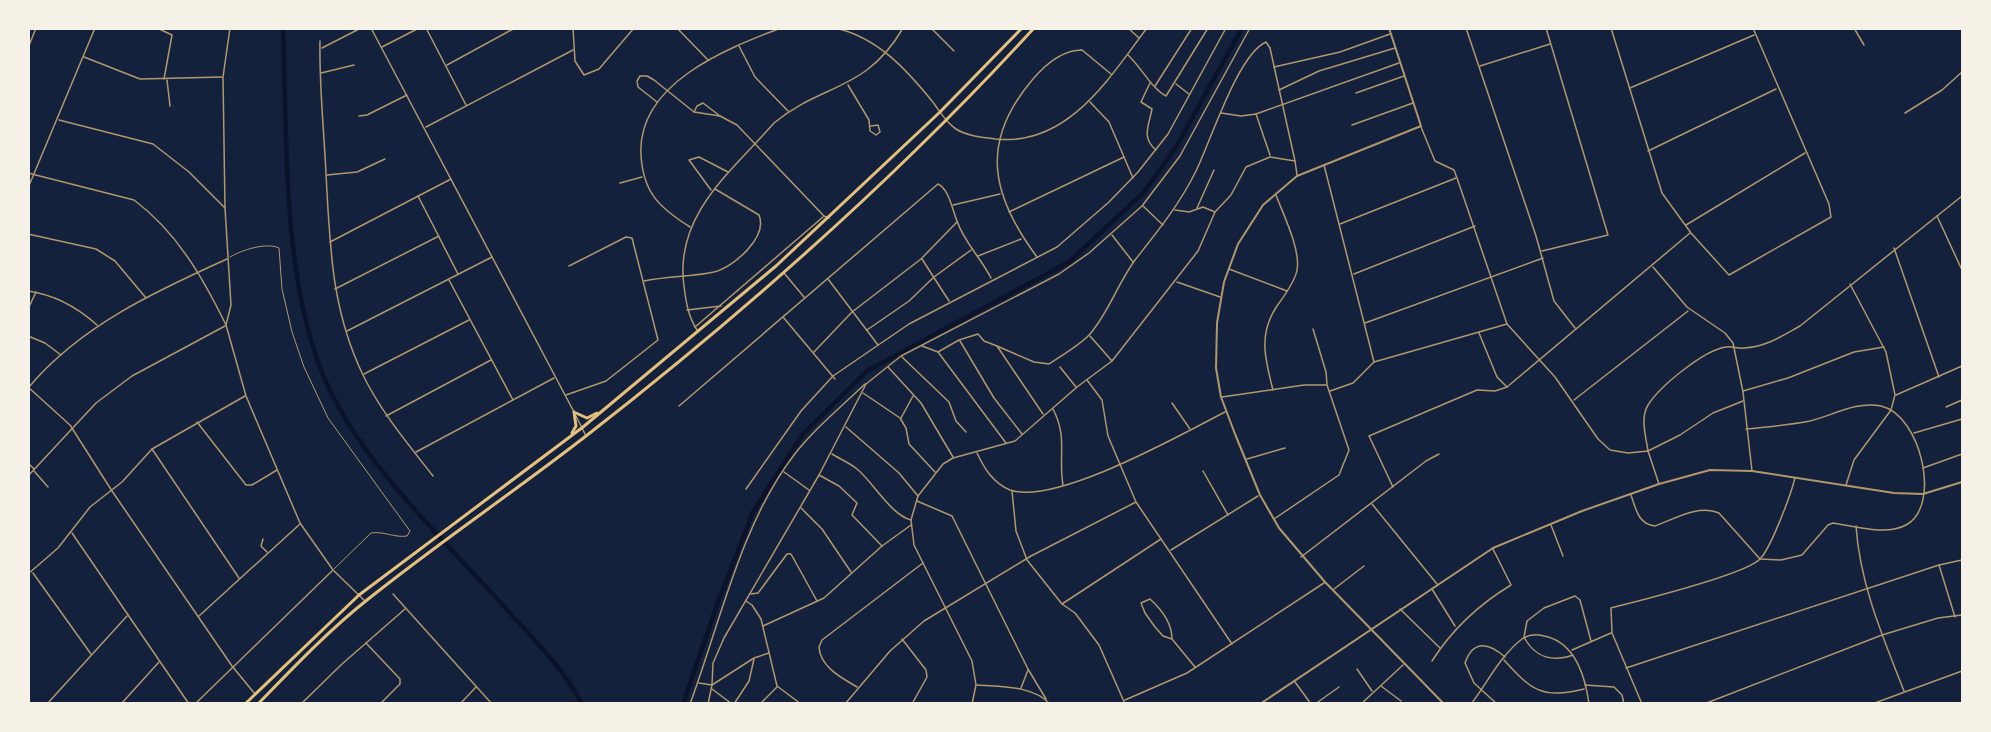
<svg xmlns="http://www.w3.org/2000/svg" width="1991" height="732" viewBox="0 0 1991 732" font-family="Helvetica,sans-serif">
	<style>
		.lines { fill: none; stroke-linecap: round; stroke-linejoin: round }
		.canal { stroke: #0b132b; stroke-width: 4.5 }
		.service { stroke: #b1986c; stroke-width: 1 }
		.pedestrian { stroke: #b1986c; stroke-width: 1.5 }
		.minor { stroke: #b1986c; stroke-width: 1.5 }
		.tertiary { stroke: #b1986c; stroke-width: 2 }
		.trunk { stroke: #e5c07b; stroke-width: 3 }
	</style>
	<rect width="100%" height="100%" fill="#14213d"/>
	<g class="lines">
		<g class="canal">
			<path d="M283,28C287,136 282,269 321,370C336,409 361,445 387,477C428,528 475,573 518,622C541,647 566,673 582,704"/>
			<path d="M683,704L718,602L753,512L803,434L867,371L1069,262L1144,192L1176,147L1242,28"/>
		</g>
		<path class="service" d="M230,257C242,250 266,242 279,248L282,289L292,332L304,367L328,418L410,531L407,536C395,538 384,531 371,533L334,569"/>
		<path class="pedestrian" d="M263,539L261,546L267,552"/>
		<g class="minor">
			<path d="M157,28L172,35L164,79"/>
			<path d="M230,28L223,77L225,208L231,305L226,325L246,396L300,523L333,570L365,601"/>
			<path d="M371,28L574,412"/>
			<path d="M426,28L466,105"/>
			<path d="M573,28L575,61L584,75L599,69L634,28"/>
			<path d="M677,28L708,60"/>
			<path d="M835,28C877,37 906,69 932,101C939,110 946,123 956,129C967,136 982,137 995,139C1068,147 1109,78 1147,28"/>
			<path d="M931,28L954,51"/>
			<path d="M1128,28L1139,38"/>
			<path d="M1466,28L1536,236L1554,301L1575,328"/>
			<path d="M1611,28L1662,193L1691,233L1729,275L1831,217L1829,204L1753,28"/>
			<path d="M1854,28L1864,45"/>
			<path d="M320,41C319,85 324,129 326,174C330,245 331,309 363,375C381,412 408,444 433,476"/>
			<path d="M739,46L755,77L788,111"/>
			<path d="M382,47L419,28"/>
			<path d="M28,48L36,28"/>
			<path d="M322,48L361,28"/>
			<path d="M1128,55C1141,67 1152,89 1166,96L1208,28"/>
			<path d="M84,57L140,79L222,77"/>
			<path d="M447,65L515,28"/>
			<path d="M1480,66L1550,44"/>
			<path d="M1274,67L1340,52L1390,34"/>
			<path d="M321,73L354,65"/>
			<path d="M167,80L170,106"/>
			<path d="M1150,83L1141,102L1152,109C1149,125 1141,138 1156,150"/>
			<path d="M1176,84L1189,94"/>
			<path d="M848,85L869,120L870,131L876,135L880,132L878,125L871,126"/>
			<path d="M1155,86L1192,28"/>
			<path d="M1630,88L1754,35"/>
			<path d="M1279,90L1319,71L1395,48"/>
			<path d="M1356,93L1404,76"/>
			<path d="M657,102L638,87L637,81L640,76H647L654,80L694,112L720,116L737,125L824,216L829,218"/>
			<path d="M1090,102L1109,122L1133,178"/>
			<path d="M694,112L697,106L703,103L720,116"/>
			<path d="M1221,113L1241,116L1256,114L1270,155"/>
			<path d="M1905,113L1942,90L1962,72"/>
			<path d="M1256,114L1399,63"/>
			<path d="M359,116L367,115L407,95"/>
			<path d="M59,120L153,144L189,172L225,208"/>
			<path d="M1352,125L1413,103"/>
			<path d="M426,127L573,50"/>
			<path d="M1421,127L1435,161L1454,170L1457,178L1507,324L1555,377L1598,439L1610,450L1628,453L1648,451L1659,484"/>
			<path d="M1648,151L1776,89"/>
			<path d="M1324,165L1374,362"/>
			<path d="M28,173L134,200C177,232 203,278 226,325"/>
			<path d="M327,175L357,172L385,159"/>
			<path d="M620,183L642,177"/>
			<path d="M28,188L95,28"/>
			<path d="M711,190L689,160L699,157L728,172"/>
			<path d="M418,196L458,274"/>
			<path d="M953,205L1000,194"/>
			<path d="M1143,206L1163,225"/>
			<path d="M1197,208L1214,170"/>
			<path d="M1175,210L1189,212L1203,207L1215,212"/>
			<path d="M1009,212L1124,157"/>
			<path d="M1937,216L1962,270"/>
			<path d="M1340,224L1456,178"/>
			<path d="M1686,225L1805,153"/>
			<path d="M690,227C660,208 643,193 641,155C637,84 725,49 781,28"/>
			<path d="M28,234L96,249L115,261L146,298"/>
			<path d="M1112,235L1133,262"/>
			<path d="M330,242L451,179"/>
			<path d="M1894,248L1939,377"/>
			<path d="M1542,251L1608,235L1546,28"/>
			<path d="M978,256L1021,239"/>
			<path d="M1037,257C991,195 979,142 1033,79C1045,65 1062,50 1082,50L1111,74"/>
			<path d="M922,259L949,301"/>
			<path d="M1653,267L1687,307L1725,333L1733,343L1743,392L1752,471"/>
			<path d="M1229,269L1287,291"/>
			<path d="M784,273L804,297"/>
			<path d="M1354,274L1475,226"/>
			<path d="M828,279L878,345"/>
			<path d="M449,280L513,400"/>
			<path d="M644,281C667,276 691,277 714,272C734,267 768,237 759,215L715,189"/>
			<path d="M1177,282L1220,297"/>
			<path d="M335,289L439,236"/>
			<path d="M28,291C56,295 77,307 97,325"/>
			<path d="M28,309L36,292"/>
			<path d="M687,310L721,306"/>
			<path d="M783,317L835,379"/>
			<path d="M1365,323L1543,258"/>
			<path d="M695,327L823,217"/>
			<path d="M1313,329L1326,372L1327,384"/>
			<path d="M697,330C688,316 686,302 684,286C674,215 732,171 774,123C822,83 866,92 903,28"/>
			<path d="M867,330L909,301L934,277L971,250"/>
			<path d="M347,331L492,257"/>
			<path d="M1479,333L1497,377L1507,387"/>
			<path d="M28,336L45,343L61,355"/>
			<path d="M1090,336L1112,361"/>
			<path d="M960,341L994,398L1022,434"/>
			<path d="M922,346L938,352L1006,443"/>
			<path d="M997,346L1034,362L1049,364C1062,355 1079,346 1090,334C1109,312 1118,283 1135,260C1157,232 1179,205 1195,173C1210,144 1237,55 1266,42L1270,48L1295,161"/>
			<path d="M814,352L852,312L921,259L957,222"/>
			<path d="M938,352L959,340L978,334L984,341L997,346L1043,414"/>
			<path d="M902,357L949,402L956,421L966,432"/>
			<path d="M888,367L921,403L953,457"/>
			<path d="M1060,367L1076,387"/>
			<path d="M364,374L469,320"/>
			<path d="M1087,380L1102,400L1108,436L1136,502L1232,644"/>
			<path d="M28,387L70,425L112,491L232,666L255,694"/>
			<path d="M29,387C80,326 156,291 227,259"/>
			<path d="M1273,390C1265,359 1258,334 1277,306C1284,296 1295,282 1297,270C1301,250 1283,214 1276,195"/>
			<path d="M1330,391L1353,383L1374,362L1507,324"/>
			<path d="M1743,391L1788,378L1854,352L1884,347"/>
			<path d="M863,393L900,418L906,428L909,444L935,472"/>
			<path d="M566,395L606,381L658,340L632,238L626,237L569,266"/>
			<path d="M1896,395L1962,366"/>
			<path d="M1222,397L1304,385H1327L1349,450L1339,475L1274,519"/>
			<path d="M1574,400L1688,311"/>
			<path d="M1743,401L1713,413L1680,435L1648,451C1646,437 1640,418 1648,405C1660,386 1704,350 1726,347C1732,346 1738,349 1744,348C1766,347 1782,336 1800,326L1962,196"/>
			<path d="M1172,403L1190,429"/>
			<path d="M679,406L938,184C949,189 952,209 957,221C964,242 981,258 991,278"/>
			<path d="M1946,407L1962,400"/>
			<path d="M1053,409C1068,438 1058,456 1063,485"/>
			<path d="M386,416L491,360"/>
			<path d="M576,416L586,436"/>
			<path d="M901,418L913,396"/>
			<path d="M197,422L246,485H252L277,470"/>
			<path d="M846,427L899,473L918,496"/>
			<path d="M1914,433L1962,419"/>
			<path d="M152,449L239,578"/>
			<path d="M416,452L554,378"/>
			<path d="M977,453C984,468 993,483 1010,490C1055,506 1182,434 1225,412"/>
			<path d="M832,454C840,459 850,463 857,469C873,482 891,515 911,520"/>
			<path d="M1247,459L1285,448"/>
			<path d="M28,463L34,469"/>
			<path d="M1923,468L1962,454"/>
			<path d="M34,471L48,487"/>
			<path d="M1203,471L1228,515"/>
			<path d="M784,472L809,490"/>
			<path d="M819,475L866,384L901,356L1059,274L1089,253L1142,206L1180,156L1250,28"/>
			<path d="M28,476L96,403L132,376L225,326"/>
			<path d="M1846,485L1854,460L1891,410L1895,395L1886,352L1850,284"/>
			<path d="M1393,487L1369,436L1477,390L1495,391L1507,387L1690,233"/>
			<path d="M746,489L801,411L833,376L909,324L1057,247L1109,202L1138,172L1168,134L1226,28"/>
			<path d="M1012,491L1016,531L1027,560L1062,604L1075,613L1099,645L1125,704"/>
			<path d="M1631,495C1636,509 1638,524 1655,526C1674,519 1699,504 1719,513L1760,559L1781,560L1802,555L1828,525L1833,523C1854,526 1886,536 1906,525C1942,506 1921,415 1881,406C1856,401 1834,415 1810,421C1789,425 1768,427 1746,429"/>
			<path d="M917,501L952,516L1028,669L1046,699"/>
			<path d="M1372,504L1437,584"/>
			<path d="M801,508L822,529L851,572"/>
			<path d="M1551,525L1563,556"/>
			<path d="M1856,526C1860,585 1883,637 1904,691"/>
			<path d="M72,533L189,704"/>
			<path d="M1171,550L1258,496"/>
			<path d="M1301,557L1426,461L1439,454"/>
			<path d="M1939,565L1955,617"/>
			<path d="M33,573L91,654"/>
			<path d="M28,574L58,548L90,507L122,482L152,449L245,396"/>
			<path d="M1334,589L1364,566"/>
			<path d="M1432,589L1455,626"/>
			<path d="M393,594L492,704"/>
			<path d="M751,594L758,593L787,554H791L817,601"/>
			<path d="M746,601L752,605L761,619L777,686L801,704"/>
			<path d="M1062,604L1161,539"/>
			<path d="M1400,609L1440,648"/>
			<path d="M199,616L300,524"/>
			<path d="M763,626L824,598L882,546L911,525"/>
			<path d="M902,639L926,670L927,677L912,704"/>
			<path d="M1172,639C1172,623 1161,609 1150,599L1141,603L1145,613L1155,627L1163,636L1172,639L1195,667"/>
			<path d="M366,643L400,679V684L380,704"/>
			<path d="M1572,650L1611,633"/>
			<path d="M1573,655C1553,662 1535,658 1524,637L1527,621L1544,608L1575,596L1580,600L1591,641"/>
			<path d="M1504,660C1532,691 1542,699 1584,689"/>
			<path d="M1432,661C1453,628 1478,605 1511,585L1493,549"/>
			<path d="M1626,668L1939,565L1962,560"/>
			<path d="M1357,669L1372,691"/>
			<path d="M1295,682L1311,704"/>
			<path d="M699,683L712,685L713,663L724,638L819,475L839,486L857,503L852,515L882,546"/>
			<path d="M977,685C1001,687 1032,685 1050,704"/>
			<path d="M1585,685L1614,687L1622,695L1624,704"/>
			<path d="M1381,686L1401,701"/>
			<path d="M857,687C842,678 820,667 819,647L822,640L923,563"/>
			<path d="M1021,688L1028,670"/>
			<path d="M712,689L732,704"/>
			<path d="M1125,700L1187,673L1324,583"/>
			<path d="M47,704L127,616"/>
			<path d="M121,704L159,662"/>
			<path d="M195,704L332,571"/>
			<path d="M301,704L342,664L405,609"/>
			<path d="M460,704L476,687"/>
			<path d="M690,704C720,623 741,524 794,455C815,428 840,408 865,384"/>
			<path d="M708,704L712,685L754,658L769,653"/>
			<path d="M734,704L749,681L754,659"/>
			<path d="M760,704L777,687"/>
			<path d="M845,704L890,651L924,621L1031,556L1136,502"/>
			<path d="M972,704L976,685L972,661L914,545L911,520L918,496L943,464L953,458L1015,441L1077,387L1112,361L1198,251L1215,212L1231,195L1246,167L1270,157L1295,161L1297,175"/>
			<path d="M1315,704L1339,687"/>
			<path d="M1361,704L1403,665"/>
			<path d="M1471,704C1488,682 1500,656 1522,639C1529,634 1537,634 1544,636C1575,642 1585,675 1589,704"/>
			<path d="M1497,704L1474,683L1465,663C1473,640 1488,642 1505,657"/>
			<path d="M1642,704L1612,633L1611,608C1638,601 1745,575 1760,559C1771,548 1791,494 1795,478"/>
			<path d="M1704,704L1882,635L1938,618L1962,615"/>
			<path d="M1872,704L1962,671"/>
		</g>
		<g class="tertiary">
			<path d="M1389,28L1421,126L1297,176L1263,205L1238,244L1224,282L1217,323L1216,368L1221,397L1235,434L1260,495L1279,528L1325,582L1444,704"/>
			<path d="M1260,704L1493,548L1582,511L1659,484L1710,470L1752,471L1894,493L1923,494L1962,482"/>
		</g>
		<g class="trunk">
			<path d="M576,413L587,418L597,413"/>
			<path d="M572,433L576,426L574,412"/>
			<path d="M245,704L359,595L583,427L776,266L940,112L1022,28"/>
			<path d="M258,704C293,668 328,631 367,600C438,543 514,492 586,436C745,312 898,177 1034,28"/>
		</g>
	</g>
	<rect width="1991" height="732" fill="none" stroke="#f6f1e7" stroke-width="60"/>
</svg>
